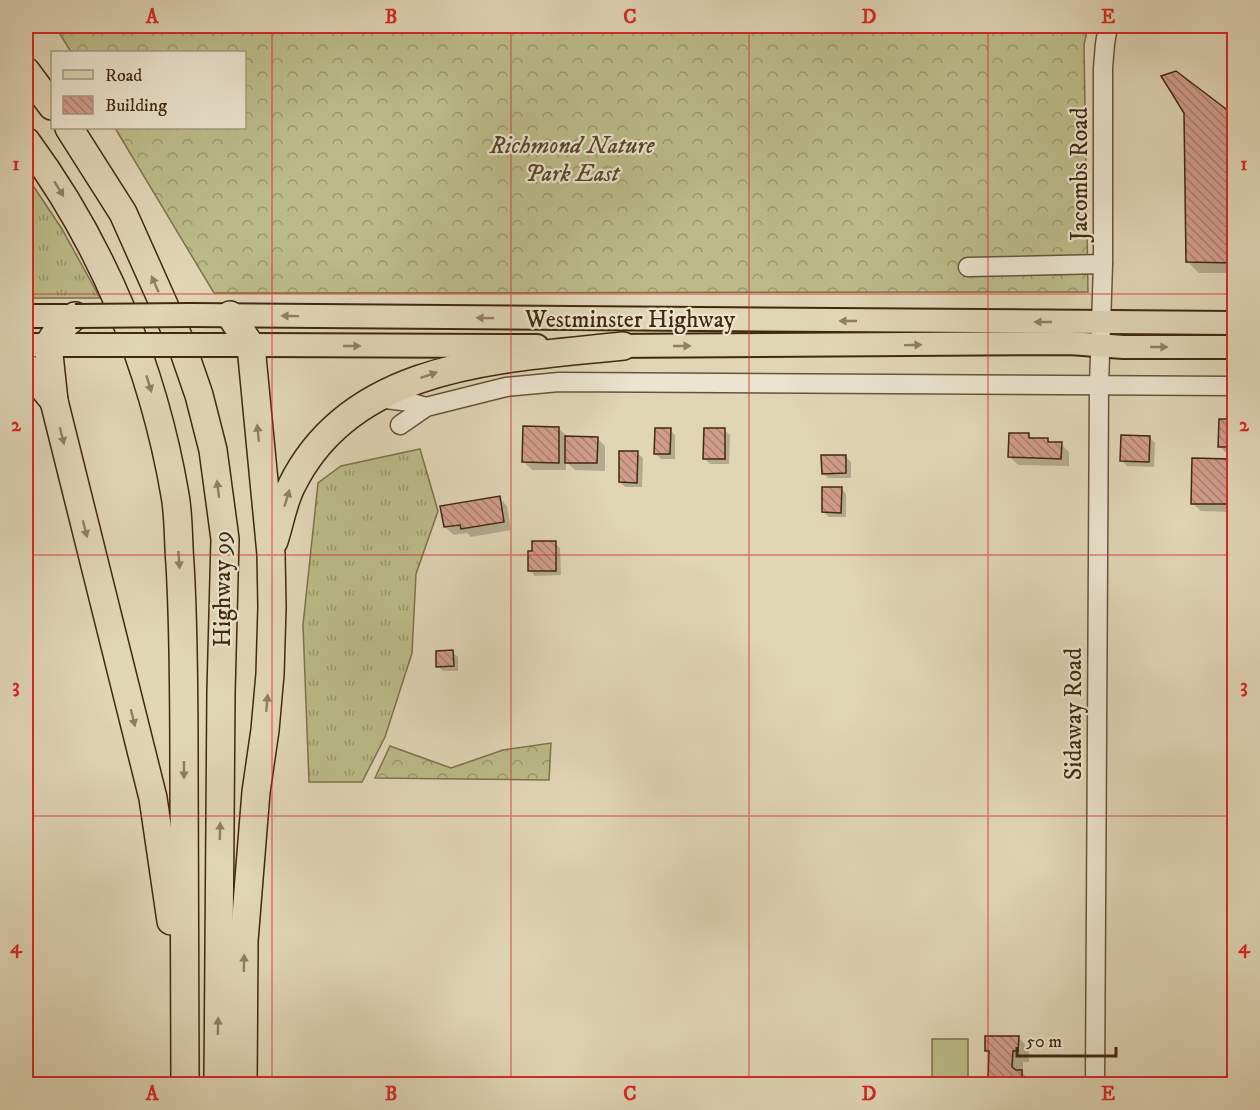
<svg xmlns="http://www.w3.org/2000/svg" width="1260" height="1110" viewBox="0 0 1260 1110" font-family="'IM FELL DW Pica',serif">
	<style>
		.grass { fill: url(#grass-tufts); stroke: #7e724c; stroke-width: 1.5 }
		.forest { fill: url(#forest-crowns); stroke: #7e724c; stroke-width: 1.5 }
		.green { fill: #bb8; stroke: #7e724c; stroke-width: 1.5 }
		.shadow { fill: #0003 }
		.building { fill: url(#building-back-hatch); stroke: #41280f; stroke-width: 1.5 }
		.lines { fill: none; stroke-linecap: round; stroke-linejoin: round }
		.minor-casing { stroke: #695338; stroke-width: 21 }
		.major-casing { stroke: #41280f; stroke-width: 26 }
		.highway-casing { stroke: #41280f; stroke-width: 30 }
		.minor { stroke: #ebe4cf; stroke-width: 18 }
		.major { stroke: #e0d5b5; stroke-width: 22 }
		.highway { stroke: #e0d5b5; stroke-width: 27 }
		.major-bridge-casing { stroke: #41280f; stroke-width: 26; stroke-linecap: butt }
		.major-bridge { stroke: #e0d5b5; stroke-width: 22 }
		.oneway { fill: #907e62 }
		.grid { fill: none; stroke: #d62828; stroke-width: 1.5; stroke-opacity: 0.55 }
		.labels { text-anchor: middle; stroke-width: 4.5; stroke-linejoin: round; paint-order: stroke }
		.park-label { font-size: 24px; font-style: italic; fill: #594527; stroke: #ebe4cf }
		.street-label { font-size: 24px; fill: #41280f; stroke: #ebe4cf }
		.neatline { fill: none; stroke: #d62828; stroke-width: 2 }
		.grid-label { font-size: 20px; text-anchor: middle; font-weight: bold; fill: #d62828 }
	</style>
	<defs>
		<pattern id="grass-tufts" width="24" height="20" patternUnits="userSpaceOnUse" patternTransform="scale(1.5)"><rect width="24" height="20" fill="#bb8"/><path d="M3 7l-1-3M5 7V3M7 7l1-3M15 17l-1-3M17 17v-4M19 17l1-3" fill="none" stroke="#9a986e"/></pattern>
		<pattern id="forest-crowns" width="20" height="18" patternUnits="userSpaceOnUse" patternTransform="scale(1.5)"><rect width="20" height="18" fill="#bb8"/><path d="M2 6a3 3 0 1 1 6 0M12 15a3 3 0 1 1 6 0" fill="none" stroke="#9a986e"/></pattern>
		<pattern id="building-back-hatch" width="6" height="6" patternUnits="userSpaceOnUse" patternTransform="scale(1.5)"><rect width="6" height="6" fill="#d19c8c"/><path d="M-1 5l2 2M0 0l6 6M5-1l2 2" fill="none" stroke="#ab7f71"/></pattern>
	</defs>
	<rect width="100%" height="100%" fill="#e0d5b5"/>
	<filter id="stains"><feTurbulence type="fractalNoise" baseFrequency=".00333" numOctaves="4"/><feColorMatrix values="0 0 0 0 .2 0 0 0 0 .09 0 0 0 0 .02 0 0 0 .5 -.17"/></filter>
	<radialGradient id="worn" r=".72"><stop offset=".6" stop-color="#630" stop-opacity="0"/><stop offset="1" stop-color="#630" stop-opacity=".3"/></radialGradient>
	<g class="grass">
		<path d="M26,175L62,229L100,298H26Z"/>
		<path d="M420,449L438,511L416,574L412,653L385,737L362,782H309L303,625L318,483L341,466Z"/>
	</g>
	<g class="forest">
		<path d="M55,26H1088L1084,45L1088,292L214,293L115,128H244V52H71Z"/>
		<path d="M551,743L549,780L375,778L390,746L451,768L503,750Z"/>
	</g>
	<rect class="green" x="932" y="1039" width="36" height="45"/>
	<g class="shadow">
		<path d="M1175,72L1234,117V273H1199L1188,262L1185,113Z"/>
		<path d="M1220,421H1234V452H1225L1220,446Z"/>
		<path d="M558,428L567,436L597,438L605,446V471L575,470L566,462V470H532L524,462Z"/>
		<path d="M670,430L675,435V459H661L656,454Z"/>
		<path d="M724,430L730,435L729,464H710L705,459Z"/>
		<path d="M1028,434L1033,439L1048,440L1052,444H1061L1069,452V466L1018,465L1010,457Z"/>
		<path d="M1149,437L1155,443L1154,467L1127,466L1122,460Z"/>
		<path d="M637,453L643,458L642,487H625L620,482Z"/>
		<path d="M845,456L851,462V478H828L823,473Z"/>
		<path d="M1230,460L1234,464V512L1201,511L1192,503Z"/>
		<path d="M841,488L846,494V517H829L823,512Z"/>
		<path d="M499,498L507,506L511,530L471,537L467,533L454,535L445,527Z"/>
		<path d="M555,543L560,548L561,575L535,576L530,570Z"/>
		<path d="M452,652L458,657V671H443L438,666Z"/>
		<path d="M1018,1037L1029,1049V1062H1023V1073L1032,1084H993L990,1079V1055L986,1051Z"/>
	</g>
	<g class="building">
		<path d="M1176,71L1234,115V263L1186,262L1184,113L1161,76Z"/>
		<path d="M1219,419H1234V447H1218Z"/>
		<path d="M523,426L559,427V463L522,462Z"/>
		<path d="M655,428H671L670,454H654Z"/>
		<path d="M704,428H725V459H703Z"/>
		<path d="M1009,433H1029V438H1048V442H1062L1061,459L1008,457Z"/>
		<path d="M1121,435L1150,436L1149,462L1120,461Z"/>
		<path d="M565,436L598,437L597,463H565Z"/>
		<path d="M619,451H638L637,483L619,482Z"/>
		<path d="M821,455H846V473L822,474Z"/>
		<path d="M1192,458L1231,459L1230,504H1191Z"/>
		<path d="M822,487H842L841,513L822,512Z"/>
		<path d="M500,496L504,522L461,529L460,525L444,527L440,506Z"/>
		<path d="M532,541H556V571H528V551H532Z"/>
		<path d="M453,650L454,666L436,667V651Z"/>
		<path d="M985,1036H1019L1018,1051H1013L1012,1067L1016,1070H1022V1084H991L992,1080H988L989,1051H985Z"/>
	</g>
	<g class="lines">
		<defs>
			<g id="minor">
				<path d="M968,267L1103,264"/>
				<path d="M378,398L410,402L426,407"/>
				<path d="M400,425L426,407L506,387L559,382L1234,386"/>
				<path d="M1095,1084L1099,385L1103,264V68L1105,44L1108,26"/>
			</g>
			<g id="major">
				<path d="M190,315L1234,323"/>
				<path d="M26,316H75"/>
				<path d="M26,345H86"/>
				<path d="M221,345L537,346"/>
				<path d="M606,346L1070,343L1123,347H1234"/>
			</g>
			<g id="highway">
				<path d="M26,71L52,106"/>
				<path d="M69,128L123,213L181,343L199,395L213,450L225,539L221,692L218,1084"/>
				<path d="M26,141C103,245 153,367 175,495C179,517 178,541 180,564C184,632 184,701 184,770C185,875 185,980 185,1084"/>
				<path d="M230,315L251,346L271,554L272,607L270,674L265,730L256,792L244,941L243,1084"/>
				<path d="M75,316L58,330L48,345L54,401L153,798L171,921"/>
				<path d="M26,367L54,401"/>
				<path d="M274,541C280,523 283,502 292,485C353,361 505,359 623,346"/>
			</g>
		</defs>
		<use href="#minor" class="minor-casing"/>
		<use href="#major" class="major-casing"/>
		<use href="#highway" class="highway-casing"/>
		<use href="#minor" class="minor"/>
		<use href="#major" class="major"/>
		<use href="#highway" class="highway"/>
		<defs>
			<g id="major-bridge">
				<path d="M75,316L190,315"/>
				<path d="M86,345H221"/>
			</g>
		</defs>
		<use href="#major-bridge" class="major-bridge-casing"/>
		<use href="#major-bridge" class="major-bridge"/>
	</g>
	<defs><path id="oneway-solid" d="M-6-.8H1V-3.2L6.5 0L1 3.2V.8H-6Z" transform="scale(1.5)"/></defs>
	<g class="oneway">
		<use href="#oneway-solid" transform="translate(59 189) rotate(58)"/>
		<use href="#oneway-solid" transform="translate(155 284) rotate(-114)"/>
		<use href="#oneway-solid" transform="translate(290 316) rotate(-179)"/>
		<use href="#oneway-solid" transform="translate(485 318) rotate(-179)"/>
		<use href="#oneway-solid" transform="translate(848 321) rotate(-180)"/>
		<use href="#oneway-solid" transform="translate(1043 322) rotate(-180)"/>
		<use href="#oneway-solid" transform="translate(913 345) rotate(-1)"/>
		<use href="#oneway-solid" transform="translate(352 346)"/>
		<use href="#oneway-solid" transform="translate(682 346)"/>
		<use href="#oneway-solid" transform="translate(1159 347)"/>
		<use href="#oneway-solid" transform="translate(429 375) rotate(-19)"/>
		<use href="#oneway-solid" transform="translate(149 384) rotate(73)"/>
		<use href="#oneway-solid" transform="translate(258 433) rotate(-96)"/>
		<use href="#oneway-solid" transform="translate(62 436) rotate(76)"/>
		<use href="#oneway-solid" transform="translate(218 489) rotate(-97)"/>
		<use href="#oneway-solid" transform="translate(287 498) rotate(-73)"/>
		<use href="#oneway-solid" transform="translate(85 529) rotate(76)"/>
		<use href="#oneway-solid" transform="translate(179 560) rotate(86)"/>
		<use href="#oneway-solid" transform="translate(267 703) rotate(-85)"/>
		<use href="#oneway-solid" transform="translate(133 718) rotate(76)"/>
		<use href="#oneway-solid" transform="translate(184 770) rotate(90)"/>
		<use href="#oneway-solid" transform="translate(220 831) rotate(-89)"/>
		<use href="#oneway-solid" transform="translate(244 963) rotate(-89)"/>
		<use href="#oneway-solid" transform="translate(218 1026) rotate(-89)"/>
	</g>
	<path class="grid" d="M272,26V1084M511,26V1084M749,26V1084M988,26V1084M26,294H1234M26,555H1234M26,816H1234"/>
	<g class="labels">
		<g class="park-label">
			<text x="572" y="153">Richmond Nature<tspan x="572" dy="28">Park East</tspan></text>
		</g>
		<g class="street-label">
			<text transform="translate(1079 174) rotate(-90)" y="8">Jacombs Road</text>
			<text x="630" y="327">Westminster Highway</text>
			<text transform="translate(222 589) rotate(-90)" y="8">Highway 99</text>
			<text transform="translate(1073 714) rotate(-90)" y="8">Sidaway Road</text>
		</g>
	</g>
	<rect width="1260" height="1110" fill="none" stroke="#e0d5b5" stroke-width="66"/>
	<rect x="51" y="51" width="195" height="78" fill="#ebe4cf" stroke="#a79982" stroke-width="1.5"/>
	<rect x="63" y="70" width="30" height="9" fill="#e0d5b5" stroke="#a79982" stroke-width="1.5"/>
	<text x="105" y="81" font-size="18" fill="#41280f">Road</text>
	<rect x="63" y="96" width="30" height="18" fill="url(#building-back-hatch)" stroke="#a79982" stroke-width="1.5"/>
	<text x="105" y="111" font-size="18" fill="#41280f">Building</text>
	<path d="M1017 1047v9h99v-9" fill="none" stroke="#41280f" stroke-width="3"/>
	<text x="1026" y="1047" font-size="18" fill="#41280f" stroke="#ebe4cf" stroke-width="4.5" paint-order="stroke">50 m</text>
	<rect x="33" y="33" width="1194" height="1044" class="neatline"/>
	<g class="grid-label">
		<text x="152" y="23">A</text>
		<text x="391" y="23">B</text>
		<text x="630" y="23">C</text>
		<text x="869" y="23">D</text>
		<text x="1108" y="23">E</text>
		<text x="16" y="170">1</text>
		<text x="1244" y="170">1</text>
		<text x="16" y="431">2</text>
		<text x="1244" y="431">2</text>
		<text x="16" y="692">3</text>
		<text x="1244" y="692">3</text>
		<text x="16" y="953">4</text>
		<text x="1244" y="953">4</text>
		<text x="152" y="1100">A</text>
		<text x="391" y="1100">B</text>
		<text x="630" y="1100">C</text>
		<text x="869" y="1100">D</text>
		<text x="1108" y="1100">E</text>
	</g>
	<rect width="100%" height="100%" filter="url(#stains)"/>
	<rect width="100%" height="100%" fill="url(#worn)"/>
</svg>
